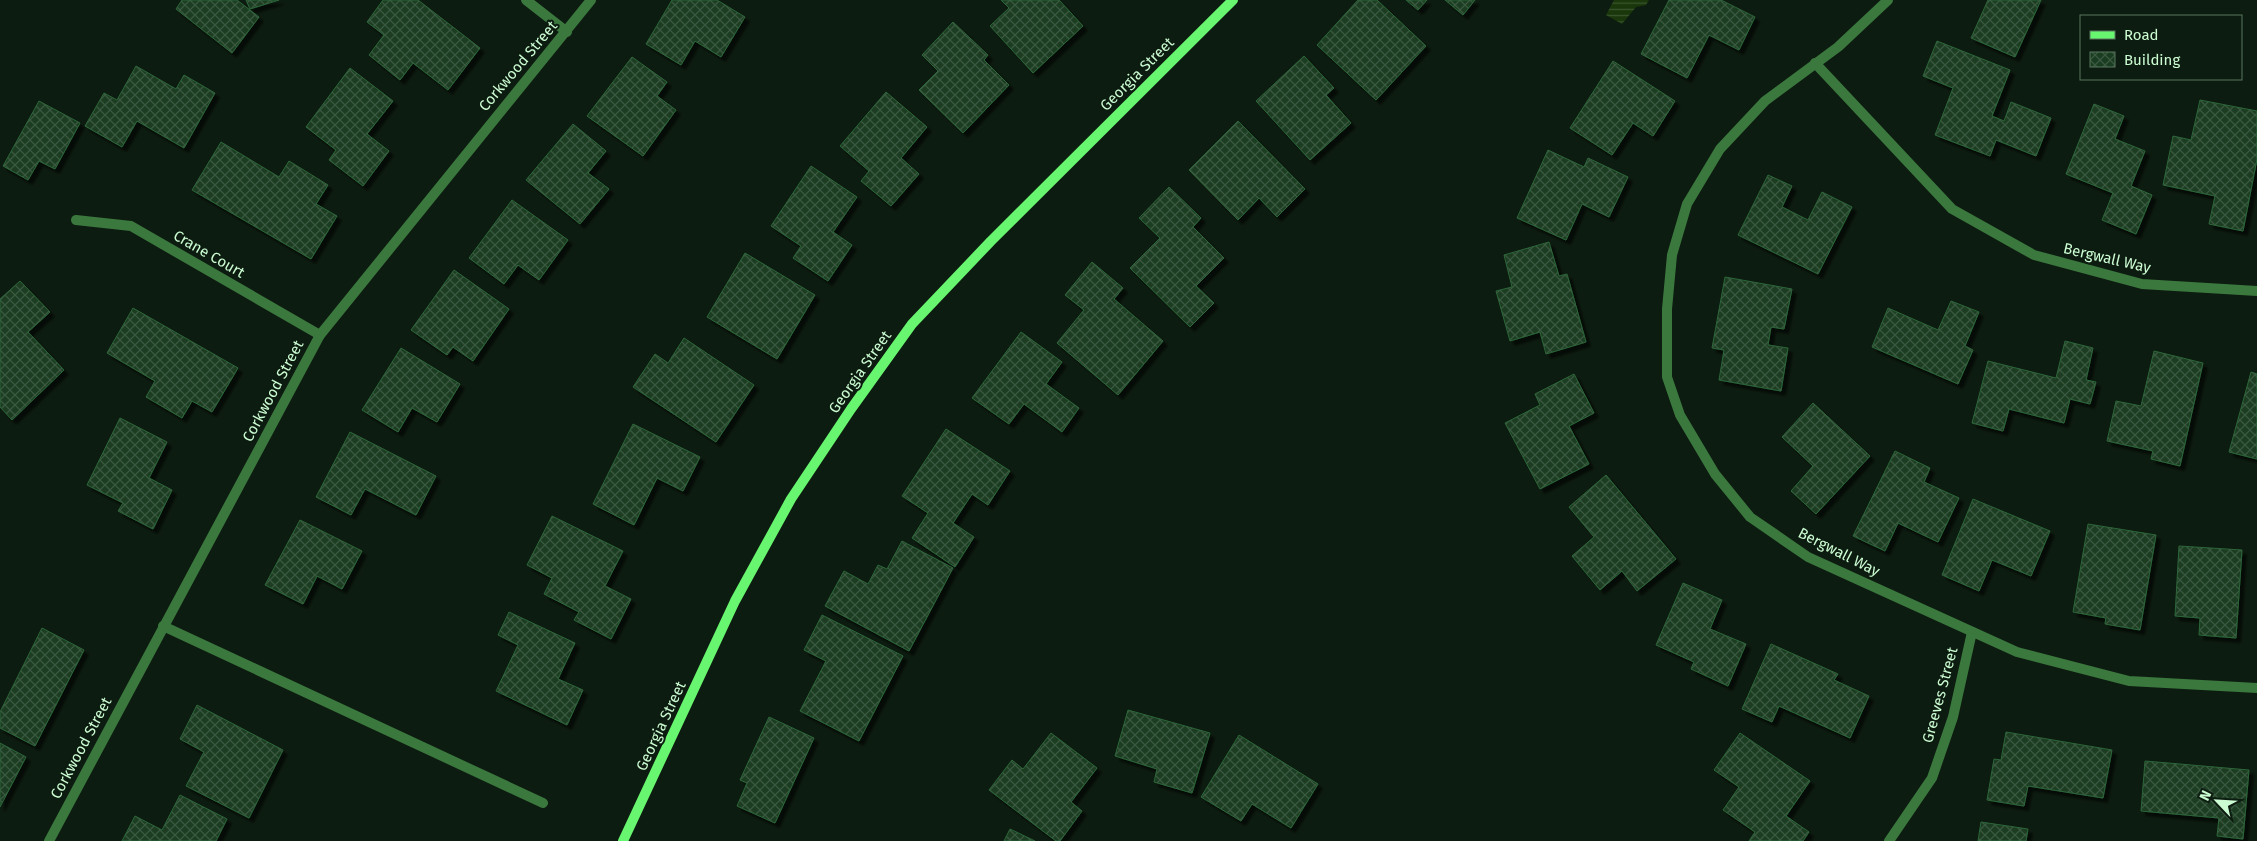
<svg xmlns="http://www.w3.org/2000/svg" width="2257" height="841" viewBox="0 0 2257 841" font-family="'Fira Sans',sans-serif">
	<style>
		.water { fill: url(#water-rules) }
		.building { fill: url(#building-cross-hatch); stroke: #2d663a; filter: url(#shadow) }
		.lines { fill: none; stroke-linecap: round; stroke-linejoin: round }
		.lane { stroke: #3b783e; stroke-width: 10 }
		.street { stroke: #3b783e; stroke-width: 10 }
		.secondary { stroke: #68f56f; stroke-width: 10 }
		.labels { text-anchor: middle; stroke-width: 4; stroke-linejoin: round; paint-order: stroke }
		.street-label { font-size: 15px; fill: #cbfcd2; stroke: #0d1c10 }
	</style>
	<defs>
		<pattern id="water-rules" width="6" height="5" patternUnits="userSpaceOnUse" patternTransform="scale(1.25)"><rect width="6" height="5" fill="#1a370b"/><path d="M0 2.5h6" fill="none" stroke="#3a552e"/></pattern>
		<pattern id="building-cross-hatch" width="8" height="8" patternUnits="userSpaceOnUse" patternTransform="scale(1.25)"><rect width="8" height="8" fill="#1a3c21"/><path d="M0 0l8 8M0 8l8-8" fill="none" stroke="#3a5940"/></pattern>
		<filter id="shadow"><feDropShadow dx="4.5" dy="4.5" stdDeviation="1" flood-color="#0009"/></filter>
	</defs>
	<rect width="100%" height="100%" fill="#0d1c10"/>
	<path class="water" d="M1614,0H1649L1646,5L1636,7L1622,24L1606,15Z"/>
	<g class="building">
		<path d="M182,0H237L259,17L232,53L176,9Z"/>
		<path d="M246,0H279L250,9Z"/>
		<path d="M383,0H418L480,48L448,90L413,63L400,80L369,55L384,35L367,22Z"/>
		<path d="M672,0H717L745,17L721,57L695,41L681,65L646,44Z"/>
		<path d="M1001,0H1059L1083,26L1033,73L990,26L1009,8Z"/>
		<path d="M1358,0H1377L1426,46L1376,100L1317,45Z"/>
		<path d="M1406,0H1427L1418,10Z"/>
		<path d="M1445,0H1475L1463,15Z"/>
		<path d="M1669,0H1721L1755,17L1739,50L1709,35L1687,78L1641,54Z"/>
		<path d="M1988,0H2041L2015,57L1971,38Z"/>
		<path d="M953,22L988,55L984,60L1009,85L963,133L919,90L938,71L922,55Z"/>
		<path d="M1937,41L2010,70L1992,116L2004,121L2011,102L2051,118L2036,156L1996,140L1990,156L1935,135L1953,88L1923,76Z"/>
		<path d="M1304,56L1334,88L1326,95L1351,123L1310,160L1256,101Z"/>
		<path d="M632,57L667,82L657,96L676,110L643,156L587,116Z"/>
		<path d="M1613,61L1675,101L1653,136L1633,123L1612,155L1570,128Z"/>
		<path d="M136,66L176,89L184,75L215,93L184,148L137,121L122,147L85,126L104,93L117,100Z"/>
		<path d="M350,68L393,101L367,134L389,151L363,186L329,160L336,150L306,127Z"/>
		<path d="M886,92L927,127L901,158L919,174L891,206L861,181L869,171L840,146Z"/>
		<path d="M2200,100L2257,111V159L2243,231L2209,224L2215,196L2163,185L2173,136L2191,140Z"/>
		<path d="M39,101L80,123L55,169L39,161L28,180L3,166Z"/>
		<path d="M2094,104L2124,116L2115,139L2145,151L2131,186L2152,195L2136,234L2102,220L2113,193L2066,174Z"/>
		<path d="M1238,121L1305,189L1277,217L1259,198L1238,220L1189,170Z"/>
		<path d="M573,124L606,151L588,173L609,189L580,224L526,180Z"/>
		<path d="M221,142L279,177L289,161L328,185L316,204L337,216L311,259L192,190Z"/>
		<path d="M1548,150L1584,167L1588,158L1628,177L1609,217L1582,204L1566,240L1517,218Z"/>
		<path d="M811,166L857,197L833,232L852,245L828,281L793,258L801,246L771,226Z"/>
		<path d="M1768,175L1792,186L1782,207L1808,220L1822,192L1852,207L1818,274L1738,235Z"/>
		<path d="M1169,187L1201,218L1193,227L1224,258L1196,286L1214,303L1190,327L1130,268L1160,238L1139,218Z"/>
		<path d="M512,200L568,240L539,280L518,265L504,284L469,258Z"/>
		<path d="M1549,242L1559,276L1567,274L1586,342L1546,354L1540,332L1510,341L1496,291L1512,287L1504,255Z"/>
		<path d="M745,253L815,295L777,359L707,317Z"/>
		<path d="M1092,262L1123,288L1114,299L1163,341L1118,395L1057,343L1084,310L1065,295Z"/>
		<path d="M454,270L509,309L473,361L453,347L447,355L411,330Z"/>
		<path d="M1725,277L1792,289L1784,329L1771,327L1768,345L1788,348L1781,391L1719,380L1724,350L1712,348Z"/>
		<path d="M20,281L50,312L28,332L64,370L12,420L0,407V299Z"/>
		<path d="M1951,301L1979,312L1965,346L1973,350L1958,384L1872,347L1888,308L1938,330Z"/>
		<path d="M133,308L238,368L212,412L192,401L182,418L146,397L155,381L107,353Z"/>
		<path d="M1021,332L1062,362L1046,384L1079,408L1062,432L1024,404L1009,424L972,398Z"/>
		<path d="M684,338L754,385L716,442L633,387L655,354L668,363Z"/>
		<path d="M2065,341L2093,348L2086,380L2096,382L2090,404L2070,399L2064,423L2009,409L2003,431L1972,423L1988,361L2056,378Z"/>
		<path d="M401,348L460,384L437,422L412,408L398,432L362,410Z"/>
		<path d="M2154,351L2203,363L2180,466L2151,459L2153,451L2107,441L2116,401L2141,406Z"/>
		<path d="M2251,372L2257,374V459L2229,452Z"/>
		<path d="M1574,374L1594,413L1569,426L1589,464L1540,489L1505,423L1540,405L1535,394Z"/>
		<path d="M1813,403L1870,456L1816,514L1791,491L1813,466L1782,437Z"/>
		<path d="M120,418L167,442L149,478L172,490L153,529L118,511L123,503L87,485Z"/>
		<path d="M633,424L700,457L683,491L657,478L634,525L593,504Z"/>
		<path d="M946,429L1010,471L988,505L972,494L953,523L974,537L955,567L912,538L928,513L902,496Z"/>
		<path d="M350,432L436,476L416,515L365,489L351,515L316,497Z"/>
		<path d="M1895,451L1930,468L1924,482L1959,498L1938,542L1898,523L1885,551L1853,536Z"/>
		<path d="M1606,475L1676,559L1637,591L1622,571L1600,590L1572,556L1594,537L1569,507Z"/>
		<path d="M1973,499L2050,531L2031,576L1992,560L1979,591L1942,575Z"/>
		<path d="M552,516L623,551L605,586L631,599L611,639L574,620L579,612L544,594L552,578L527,565Z"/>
		<path d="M300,520L362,551L342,589L317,576L303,604L265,585Z"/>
		<path d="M2088,524L2156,535L2140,630L2105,624L2106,618L2073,612Z"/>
		<path d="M902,541L953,568L909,651L825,606L844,571L868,584L878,565L887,569Z"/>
		<path d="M2179,546L2242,550L2236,638L2199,635L2200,618L2175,616Z"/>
		<path d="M1683,583L1722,600L1710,629L1746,644L1728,686L1691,669L1694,662L1656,645Z"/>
		<path d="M509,612L575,643L558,679L583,690L567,725L496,691L518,645L498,635Z"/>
		<path d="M822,615L903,656L859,741L800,711L826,661L804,650Z"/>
		<path d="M42,628L84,650L35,746L0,728V712Z"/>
		<path d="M1771,644L1838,674L1834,680L1869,696L1850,738L1779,706L1772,722L1742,709Z"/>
		<path d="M197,705L283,750L249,818L186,786L204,752L180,739Z"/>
		<path d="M1128,710L1210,733L1192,793L1154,782L1157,769L1115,756Z"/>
		<path d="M769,717L814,738L775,823L737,806L747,783L740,780Z"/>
		<path d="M2006,732L2112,750L2103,798L2028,786L2024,806L1987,800L1994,759L2001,760Z"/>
		<path d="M1051,733L1097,768L1071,802L1082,811L1060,841H1056L989,790L1012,760L1023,769Z"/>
		<path d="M1740,733L1810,781L1786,816L1809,832L1803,841H1749L1755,832L1723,810L1739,787L1714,770Z"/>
		<path d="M1239,735L1318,784L1291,828L1252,804L1241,821L1201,797Z"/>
		<path d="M0,743L26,757L0,807Z"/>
		<path d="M2145,761L2249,770L2243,839L2217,836L2219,818L2141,811Z"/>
		<path d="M180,795L227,819L216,841H122L135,816L162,830Z"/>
		<path d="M1981,822L2028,829L2026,841H1978Z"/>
		<path d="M1010,829L1035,841H1004Z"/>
	</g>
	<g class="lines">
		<path class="lane" d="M163,626L543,803"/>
		<g class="street">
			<path d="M526,0L567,32"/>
			<path d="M1888,0L1838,47L1765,101L1720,149L1687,204L1672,255L1667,309V377L1680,415L1715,474L1750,517L1808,557L2017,652L2129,681L2257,688"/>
			<path d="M1815,63L1952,209L2034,255L2142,284L2257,291"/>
			<path d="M76,220L131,226L320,335"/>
			<path d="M49,841L320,335L591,0"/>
			<path d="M1889,841L1932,778L1953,717L1972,632"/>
		</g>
		<path class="secondary" d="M623,841L735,601L791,499L851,409L912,324L991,241L1233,0"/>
	</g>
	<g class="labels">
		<g class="street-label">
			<text transform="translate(518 66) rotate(-50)" y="5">Corkwood Street</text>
			<text transform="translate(1137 74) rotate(-45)" y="5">Georgia Street</text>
			<text transform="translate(209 254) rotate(30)" y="5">Crane Court</text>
			<text transform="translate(2107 258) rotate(13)" y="5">Bergwall Way</text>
			<text transform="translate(860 372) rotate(-55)" y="5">Georgia Street</text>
			<text transform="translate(273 391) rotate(-62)" y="5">Corkwood Street</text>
			<text transform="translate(1839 552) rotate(27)" y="5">Bergwall Way</text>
			<text transform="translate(1940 695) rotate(-75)" y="5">Greeves Street</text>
			<text transform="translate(661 726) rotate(-65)" y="5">Georgia Street</text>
			<text transform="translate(81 748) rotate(-62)" y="5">Corkwood Street</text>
		</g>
	</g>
	<rect x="2080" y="15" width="162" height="65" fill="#0d1c10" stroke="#59765e"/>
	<rect x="2090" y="31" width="25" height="8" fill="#68f56f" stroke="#59765e"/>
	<text x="2124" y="40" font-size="15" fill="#cbfcd2">Road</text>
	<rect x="2090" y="52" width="25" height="15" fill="url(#building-cross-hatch)" stroke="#59765e"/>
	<text x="2124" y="65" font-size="15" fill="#cbfcd2">Building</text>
	<g transform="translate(2217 801) rotate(295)" stroke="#0d1c10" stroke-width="4" paint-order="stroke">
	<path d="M0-4L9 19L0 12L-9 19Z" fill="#cbfcd2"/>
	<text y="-8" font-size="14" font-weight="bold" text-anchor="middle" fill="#cbfcd2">N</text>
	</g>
</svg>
